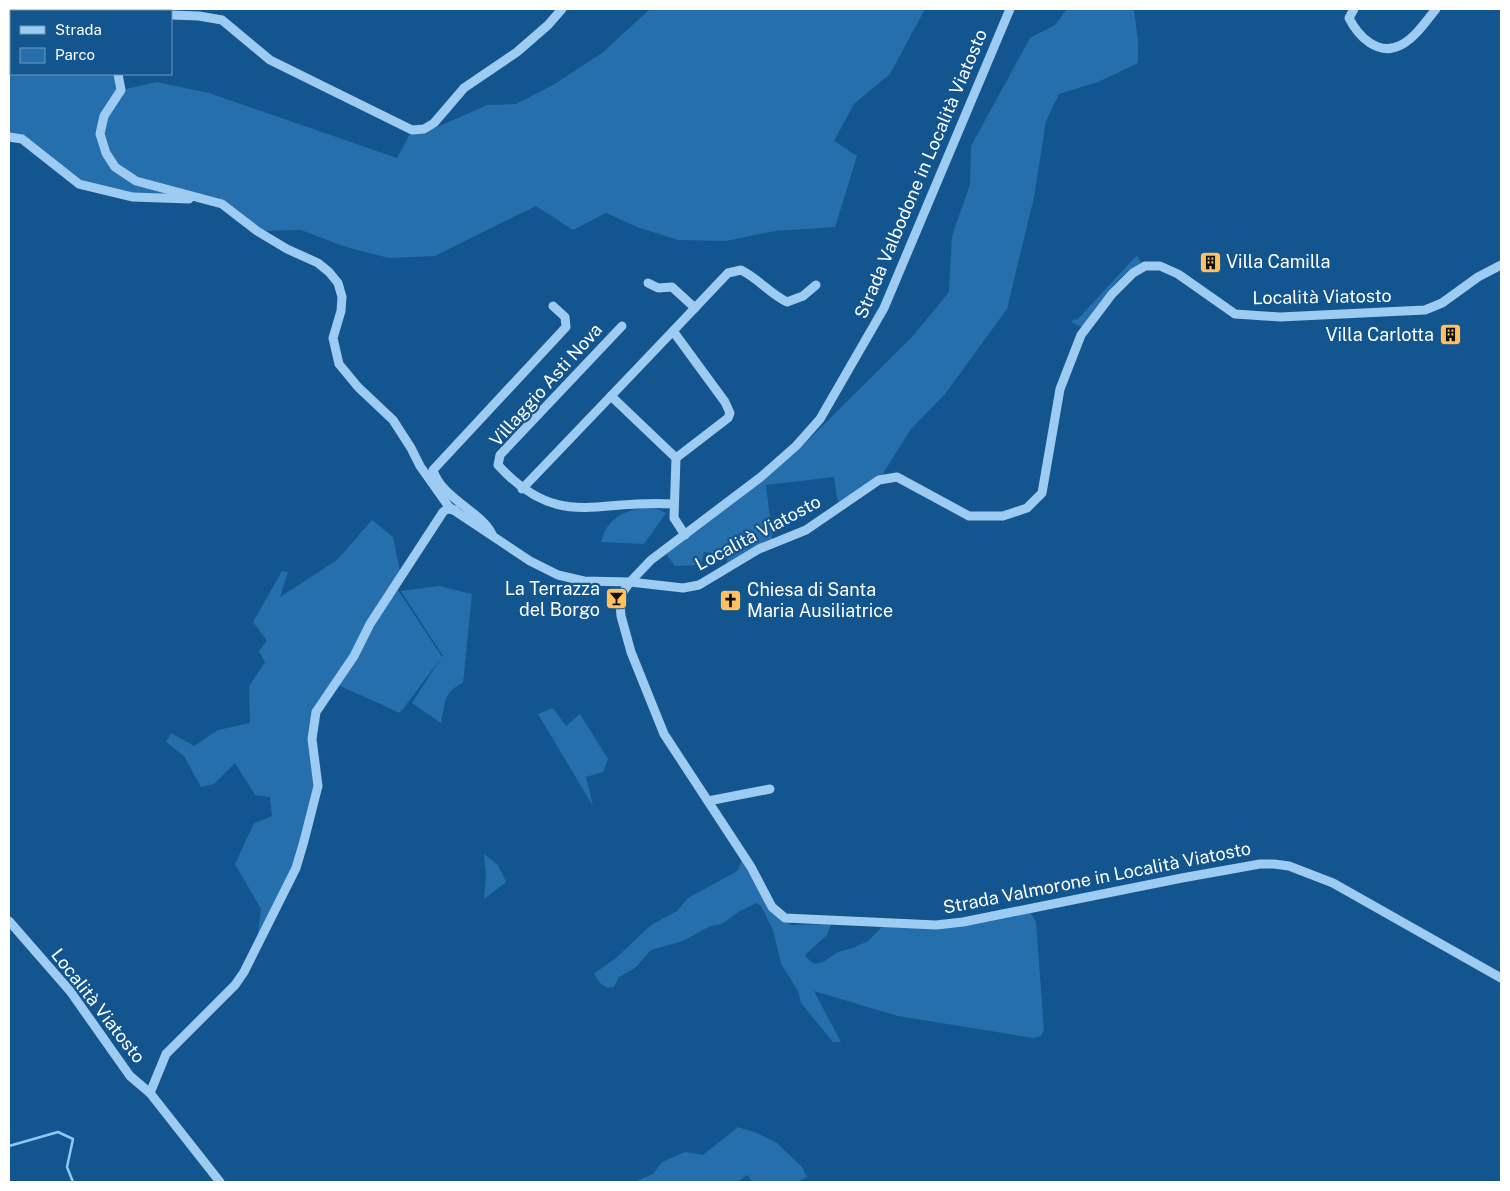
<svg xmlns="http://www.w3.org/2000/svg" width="1510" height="1191" viewBox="0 0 1510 1191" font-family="'Public Sans',sans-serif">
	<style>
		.green { fill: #256fad }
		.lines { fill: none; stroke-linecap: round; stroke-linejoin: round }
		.stream { stroke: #8fc8f4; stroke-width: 2.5 }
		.minor { stroke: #9dcbf1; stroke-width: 9 }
		.labels { text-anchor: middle; stroke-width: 4.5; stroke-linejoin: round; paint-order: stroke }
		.street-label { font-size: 18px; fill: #fff; stroke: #13558e }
		.poi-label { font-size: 18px; fill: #fff; stroke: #13558e; text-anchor: start }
	</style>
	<rect width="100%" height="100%" fill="#13558e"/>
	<g class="green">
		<path d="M650,9H925L890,74L854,104L834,141L857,156L835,227L775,231L726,241L678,240L637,227L606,213L573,230L536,206L435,256L389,258L346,247L301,230L257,231L222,204L203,199L135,197L79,184L23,139L9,137V54H11V74H118L121,90L157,82L209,93L397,158L412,130L435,128L487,105L516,104L553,85L602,53Z"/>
		<path d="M1067,9H1134L1138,42V63L1098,82L1059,94L1046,121L1034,197L1007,309L945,394L911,429L879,480L841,506L837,498L834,477L766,485L773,544L726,567L728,555L704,552L701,565L675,566L666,554L798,450L912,337L949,292L952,236L970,184L971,146L1030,38L1055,25Z"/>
		<path d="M1137,255L1141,263C1116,275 1099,305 1082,327L1071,322L1075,319L1077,320Z"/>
		<path d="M653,507L666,513L644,544L601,542C607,516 629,508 653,507Z"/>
		<path d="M372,520L393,537L401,576L398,590L442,657L443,656L401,591L439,586L472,594L463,683C442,693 446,702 441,723L412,703L441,658L400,713L336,684L313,721L318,772L304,841L256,949L261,909L235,864L254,823L272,816L270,797L255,795L235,763L214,784L201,787L184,756L166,742L171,733L194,746L218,730L250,723L249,686L265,662L259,651L267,641L253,622L282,571L288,572L280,597L337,560Z"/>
		<path d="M553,708L566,726L580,714L608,759L603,772L586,777L593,806L538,714Z"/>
		<path d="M484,854L498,865L506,882L484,899L486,876Z"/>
		<path d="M742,859L776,912L791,925L831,924L827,935L806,954V957L814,964L823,962L838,952L853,948L868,941L886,923L937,925L1028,908L1036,922L1044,1030L1041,1036L1033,1038L898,1016L814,991L841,1042H833L801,1003L798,991L781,964L773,930L761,906L757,903L738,912L722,924L710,926L683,941L651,950L635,968L619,977L614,987L608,988L600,983L594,974L596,972L616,958L651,925L677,911L688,898L734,873L738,870Z"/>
		<path d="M738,1127L757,1133L777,1143L802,1167L807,1177L798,1182H753L747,1175L737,1182H634L653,1174L662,1162L685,1152L703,1155Z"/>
	</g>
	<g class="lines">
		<path class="stream" d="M9,1146L58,1132L73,1139L67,1167L73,1182"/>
		<g class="minor">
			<path d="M1010,9L884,308L820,419L796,446L762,476L651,560L630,582L623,592L620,604L621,616L631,652L664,734L751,867L772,907L785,918L936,925L963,922L1182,878L1260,864H1274L1289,866L1333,883L1501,978"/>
			<path d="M1354,9L1349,18C1358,36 1378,57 1401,45C1415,38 1427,20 1436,9"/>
			<path d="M171,15L199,16L222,20L270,60L412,130L424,129L434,123L464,88L517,52L548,25L562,9"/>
			<path d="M9,21L11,20"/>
			<path d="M118,74L121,90L104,116L100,134L106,153L115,167L136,181L222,204L257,231L287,249L318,263L329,272L338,283L342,297L341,311L333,338L339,364L358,387L393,420L411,448L420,466L449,507L530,561L558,575L584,581L630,582L683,588L699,585L759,549L806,530L879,480L897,477L969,516H1003L1027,508L1042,493L1060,389L1081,335L1112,294L1133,273L1145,266H1160L1178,274L1235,314L1280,317L1425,310L1442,303L1478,277L1501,265"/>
			<path d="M9,137L22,139L79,184L133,197L189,199"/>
			<path d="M648,283L658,288L672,287L695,308"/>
			<path d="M622,326L500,455L498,465C559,532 599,498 673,504"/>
			<path d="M673,331L728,273L741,270C759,279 769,293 787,302L803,296L816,285"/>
			<path d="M676,458L611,396L673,331L725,402L730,413L728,418L676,458L674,518L685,535"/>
			<path d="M522,489L611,396"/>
			<path d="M492,534C482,512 441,498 433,470L566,327L565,317L553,306"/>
			<path d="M708,801L770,789"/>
			<path d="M9,921L70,991L130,1076L150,1093L220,1182"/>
			<path d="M150,1093L166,1054L235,985L244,972L296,868L304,841L318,786L312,739L316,712L354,656L370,624L443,512L447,509L455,510"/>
		</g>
	</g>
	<defs>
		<symbol id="building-square" viewBox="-11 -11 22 22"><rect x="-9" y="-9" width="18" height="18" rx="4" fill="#ffc15d" stroke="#13558e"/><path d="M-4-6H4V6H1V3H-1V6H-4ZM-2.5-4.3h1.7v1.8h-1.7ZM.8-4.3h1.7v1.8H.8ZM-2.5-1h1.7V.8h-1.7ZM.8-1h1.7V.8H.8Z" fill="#111"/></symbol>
		<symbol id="bar-square" viewBox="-11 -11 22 22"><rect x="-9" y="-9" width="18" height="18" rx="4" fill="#ffc15d" stroke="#13558e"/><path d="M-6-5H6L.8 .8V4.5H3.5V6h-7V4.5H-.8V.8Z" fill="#111"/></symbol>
		<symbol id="church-square" viewBox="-11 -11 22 22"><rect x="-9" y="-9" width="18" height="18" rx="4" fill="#ffc15d" stroke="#13558e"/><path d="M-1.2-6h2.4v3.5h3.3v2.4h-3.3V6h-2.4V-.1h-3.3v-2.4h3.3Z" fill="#111"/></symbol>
	</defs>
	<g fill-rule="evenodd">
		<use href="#building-square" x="1198" y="250" width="25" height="25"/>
		<use href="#building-square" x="1438" y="322" width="25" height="25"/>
		<use href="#bar-square" x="604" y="586" width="25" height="25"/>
		<use href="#church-square" x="718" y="588" width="25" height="25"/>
	</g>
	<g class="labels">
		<g class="street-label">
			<text transform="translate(921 174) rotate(-67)" y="6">Strada Valbodone in Località Viatosto</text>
			<text transform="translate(1322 297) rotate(-1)" y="6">Località Viatosto</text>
			<text transform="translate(546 385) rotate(-48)" y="6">Villaggio Asti Nova</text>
			<text transform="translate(758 533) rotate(-28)" y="6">Località Viatosto</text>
			<text transform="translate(1097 878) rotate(-11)" y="6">Strada Valmorone in Località Viatosto</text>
			<text transform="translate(98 1006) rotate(52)" y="6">Località Viatosto</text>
		</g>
		<g class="poi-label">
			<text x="1226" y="268">Villa Camilla</text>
			<text x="1434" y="341" text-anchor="end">Villa Carlotta</text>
			<text x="600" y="595" text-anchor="end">La Terrazza<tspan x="600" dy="21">del Borgo</tspan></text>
			<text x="747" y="596">Chiesa di Santa<tspan x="747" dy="21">Maria Ausiliatrice</tspan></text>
		</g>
	</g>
	<rect width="1510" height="1191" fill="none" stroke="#ffffff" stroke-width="20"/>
	<rect x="10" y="10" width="162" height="65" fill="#13558e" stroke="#7199bb"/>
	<rect x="20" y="26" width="25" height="8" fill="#9dcbf1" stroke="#7199bb"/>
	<text x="55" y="35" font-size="15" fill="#ffffff">Strada</text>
	<rect x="20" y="48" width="25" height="15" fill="#256fad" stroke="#7199bb"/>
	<text x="55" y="60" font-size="15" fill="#ffffff">Parco</text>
</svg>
